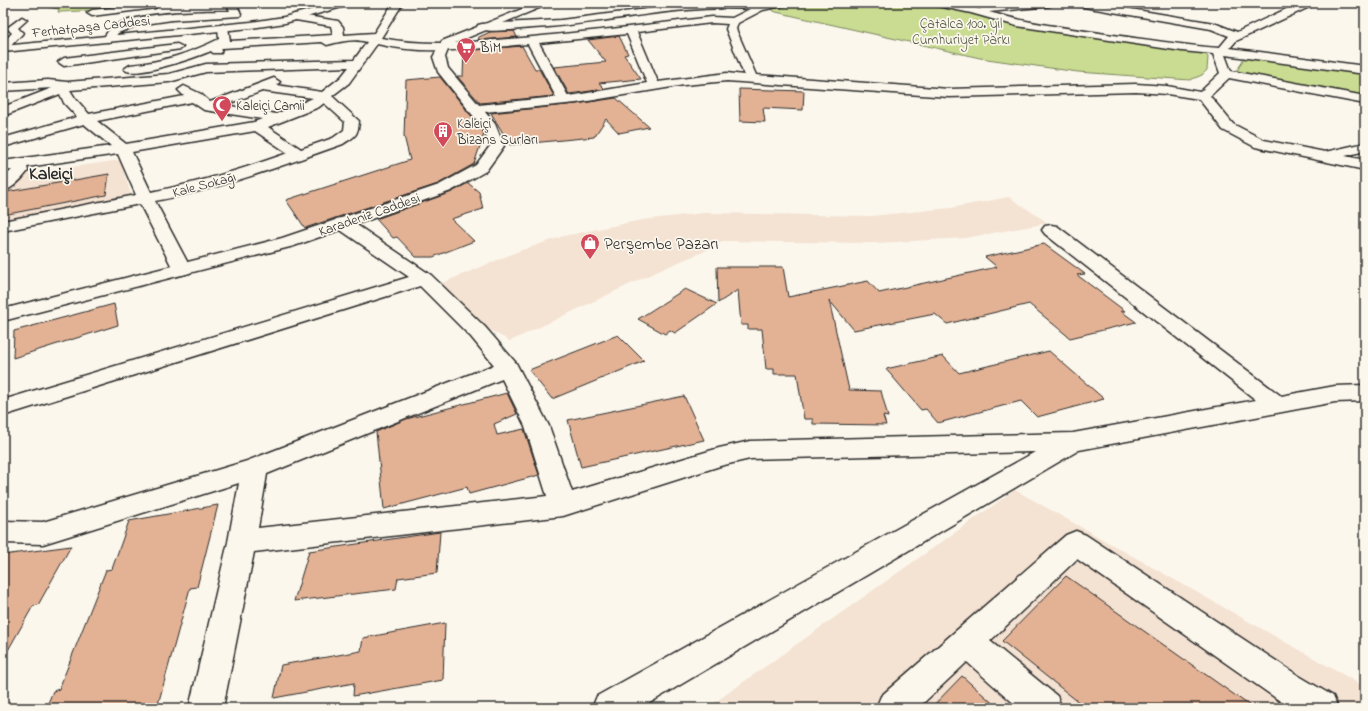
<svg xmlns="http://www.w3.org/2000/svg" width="1368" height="711" viewBox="0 0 1368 711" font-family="'Indie Flower',sans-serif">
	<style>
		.built { fill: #f4e2d2 }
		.green { fill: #c9dc91; stroke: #7a845e }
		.building { fill: #e3b295; stroke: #2b2b2b }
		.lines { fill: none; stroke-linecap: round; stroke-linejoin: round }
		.minor-casing { stroke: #2b2b2b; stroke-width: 3 }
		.tertiary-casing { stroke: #2b2b2b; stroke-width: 3 }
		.secondary-casing { stroke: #2b2b2b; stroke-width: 3 }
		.minor { fill: #fbf7ec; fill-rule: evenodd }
		.tertiary { fill: #fbf7ec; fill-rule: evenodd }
		.secondary { fill: #fbf7ec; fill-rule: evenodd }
		.labels { text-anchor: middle; stroke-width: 3.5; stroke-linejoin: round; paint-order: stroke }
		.far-park-label { font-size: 14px; fill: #525744; stroke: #fbf7ec }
		.far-street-label { font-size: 14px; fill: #2b2b2b; stroke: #fbf7ec }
		.far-poi-label { font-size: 14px; fill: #2b2b2b; stroke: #fbf7ec; text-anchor: start }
		.poi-label { font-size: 17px; fill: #2b2b2b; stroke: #fbf7ec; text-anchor: start }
		.far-district-label { font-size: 18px; font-weight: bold; fill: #2b2b2b; stroke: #fbf7ec }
	</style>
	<rect width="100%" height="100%" fill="#fbf7ec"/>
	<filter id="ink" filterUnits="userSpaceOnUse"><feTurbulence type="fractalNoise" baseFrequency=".025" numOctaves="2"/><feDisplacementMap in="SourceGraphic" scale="8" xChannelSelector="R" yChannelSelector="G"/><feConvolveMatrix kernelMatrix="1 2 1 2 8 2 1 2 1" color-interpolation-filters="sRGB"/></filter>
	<g filter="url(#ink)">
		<g class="built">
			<path d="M120,160L132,198L3,223V190L19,175Z"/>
			<path d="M1009,197L1048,223L965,238L875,243L722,241L705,251L662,269L510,341L486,328L459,308L442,283L519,251L564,236L642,220L705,213L871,216L951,208Z"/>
			<path d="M1015,490L1365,687V708H707Z"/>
		</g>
		<g class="green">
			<path d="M34,3H105L106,5L99,10L61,12H58L59,9C50,8 42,5 33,4Z"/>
			<path d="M731,3H927L966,10L1014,25L1205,54L1208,57L1207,70L1202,75L1190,80L1078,72L980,58L776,12L759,4Z"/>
			<path d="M1247,52L1365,72V96L1236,73Z"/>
		</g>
		<g class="building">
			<path d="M514,31L517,37L478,40L479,37L490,32Z"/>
			<path d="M619,36L628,54L624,55L641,79L599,83L605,89L569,94L554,67L606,62L588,40Z"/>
			<path d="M522,46L535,69H539L554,96L480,103L457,76H463L464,51Z"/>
			<path d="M440,77L482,129L484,134L474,164L438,184L305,228L286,200L410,160L404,136L406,80Z"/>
			<path d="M739,89L804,91L803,110L763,108L765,122L740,121Z"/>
			<path d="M616,98L649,127L619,133L606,119L594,137L510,145L491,113L576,104Z"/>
			<path d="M109,174L106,195L3,215V201L6,192Z"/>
			<path d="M468,183L479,192L483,209L451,219L474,241L433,257H416L397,237L393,238L376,219L452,192Z"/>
			<path d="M1044,244L1085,274L1077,275L1125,311H1121L1136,322L1070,338L1029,304L947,324L935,314L854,330L829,300L849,390L881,391L888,417L883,416L886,425L813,424V419H804L797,374H774V369H766L762,329H748V325H741L738,290L718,303L717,267H783L788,297L868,281L879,293L997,267L985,257Z"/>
			<path d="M685,289L717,304L675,333L670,330L665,334L638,319Z"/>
			<path d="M114,304L118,325L13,358L14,331Z"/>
			<path d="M618,335L644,361L552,399L529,370Z"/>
			<path d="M1049,351L1104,399L1037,417L1021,401L938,423L926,409L921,410L886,369L943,356L959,373Z"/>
			<path d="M507,393L517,414L494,424L497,435L524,429L539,475L469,494L467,487L384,509L376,432L406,419Z"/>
			<path d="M684,396L704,440L581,467L568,420Z"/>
			<path d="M218,505L197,587L190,588L157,708H46L53,691L59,689L106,570L112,569L129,521Z"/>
			<path d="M440,532L437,573L398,578L396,589L294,601L309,551Z"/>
			<path d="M71,546L38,605L33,606L3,659V555Z"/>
			<path d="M1066,576L1253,708H1086L1002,641Z"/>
			<path d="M445,623L443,680L353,696L354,683L274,698L281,665L361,651L363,638Z"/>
			<path d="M962,676L998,708H931Z"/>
		</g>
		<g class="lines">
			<defs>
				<g id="minor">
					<path d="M152,3L157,6L155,8L92,16L87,13L92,10Z"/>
					<path d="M226,3H236L241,14L240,16L172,20L138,25L118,33L112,41L108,42L103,39C105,36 107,32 110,29C129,12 203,11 230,11Z"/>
					<path d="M393,3H403L381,38C428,47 475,42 522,38C586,32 649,25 712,17L732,18L750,9C677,4 606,24 533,28C516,29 494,33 478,29L477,27L478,25L482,24L561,20L686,4L788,3L786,5L763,10L738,23L736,29L756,75L949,89L1136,84L1167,86L1200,92L1220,73L1213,54L1182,51L1017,26L971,13L933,5L931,3H951L980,9C987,2 1042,3 1055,3L1050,6L989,12C1027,23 1067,28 1106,34C1144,39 1181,45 1219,48L1229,36L1211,29L1078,6L1073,3H1095L1214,23L1237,32L1299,3H1318L1236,41L1230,48L1365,66V74L1225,55L1231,71L1365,96V104L1229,78L1210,96L1233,124L1264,140L1325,152L1365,143V151L1345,156L1365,160V170L1255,147L1223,130L1199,99L1167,94L1136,92L949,97L727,81L684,85L576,103L474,113L469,112L467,109L469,106L556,97L528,44C479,48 426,56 377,44L349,83L332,96L359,121C358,136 355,136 343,144C281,166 220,189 155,201L191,269L189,273L182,275L175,273L140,204L3,231V221L136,195L118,154L27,167L28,171C22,179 12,189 3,191V178L12,170L3,171V161L111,146L84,124L3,147V138L77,117L64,103L60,94L3,116V107L52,88L3,91V83L48,80L67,82L169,74L206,64L354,60L367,42C353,38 340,42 327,45L322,42L222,48L221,53H213L211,51C199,56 132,80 124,69L130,65C162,62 191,53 219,39L218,27L223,24L228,27L230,41L333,35L331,26L290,19L289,17L294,14L338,21L343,27L344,35L374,33ZM712,23L728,24L726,29L744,75L727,73L658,82L637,32ZM627,34L647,83L576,95L568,96L539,43ZM349,67L341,77L322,92L276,85L280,82L274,78L210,102L201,94L184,86L178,90L184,96L89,114L75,98L70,90L169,82L206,72ZM262,91L313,98L276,114L225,105ZM192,102L204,110L262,119L254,122L126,144L97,121ZM324,103L345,122L344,130L333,138L301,149L268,127L319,107ZM255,131L288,153C243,169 198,183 151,192L132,152Z"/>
					<path d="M22,17L27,20L18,28L23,33L7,50L3,51V42L12,33L7,28Z"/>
					<path d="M177,44L183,47L181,49L64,66L58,62L64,58Z"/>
					<path d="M342,218L348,219L431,275L485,327L516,363L549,426L572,492L719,448L750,441L1073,433L1256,400L1045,234L1042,230L1045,226L1051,225L1057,226L1281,396L1335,386L1365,385V401L1335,402L1079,450L641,708H592L597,696L1035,452L750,459L720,466L563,516L254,552L223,708H189L228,542L239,483L43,544L3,543V521L43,522L247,461L494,365L471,337L420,286L3,416V400L409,277L336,227L333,223L336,219ZM502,379L525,426L547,496L258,528L267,474Z"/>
					<path d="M1076,531L1086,535L1299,676L1333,696L1338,708H1290L1077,559L990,641L1057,696L1062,708H1019L967,662L918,708H876L881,696L1066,535Z"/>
				</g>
				<path id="tertiary" d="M537,3H551L450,45L445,57L448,68L495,124L504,146L486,171L451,191L294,246L3,321V309L282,238L439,185L476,165L490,146L483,128L438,72L433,57L442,41Z"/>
				<path id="secondary" d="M335,3H351L349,5L285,23L251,28L3,52V46L251,22L284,17Z"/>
			</defs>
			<use href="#minor" class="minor-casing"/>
			<use href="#tertiary" class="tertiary-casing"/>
			<use href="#secondary" class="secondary-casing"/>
			<use href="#minor" class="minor"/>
			<use href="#tertiary" class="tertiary"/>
			<use href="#secondary" class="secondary"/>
		</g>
	</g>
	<defs>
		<symbol id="supermarket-pin" viewBox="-11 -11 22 30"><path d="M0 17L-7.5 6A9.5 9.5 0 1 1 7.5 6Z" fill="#d1495b" stroke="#fbf7ec"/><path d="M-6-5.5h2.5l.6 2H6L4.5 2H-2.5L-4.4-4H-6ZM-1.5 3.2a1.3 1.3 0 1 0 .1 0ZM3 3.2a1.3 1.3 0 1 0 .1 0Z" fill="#fff"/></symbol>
		<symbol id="mosque-pin" viewBox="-11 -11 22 30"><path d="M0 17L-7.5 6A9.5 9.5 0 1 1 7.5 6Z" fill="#d1495b" stroke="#fbf7ec"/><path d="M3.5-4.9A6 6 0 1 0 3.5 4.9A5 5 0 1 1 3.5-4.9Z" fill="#fff"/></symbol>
		<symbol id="building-pin" viewBox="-11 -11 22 30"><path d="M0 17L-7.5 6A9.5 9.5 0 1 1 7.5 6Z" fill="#d1495b" stroke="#fbf7ec"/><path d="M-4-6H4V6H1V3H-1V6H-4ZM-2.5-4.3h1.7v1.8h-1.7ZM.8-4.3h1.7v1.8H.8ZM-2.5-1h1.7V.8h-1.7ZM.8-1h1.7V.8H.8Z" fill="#fff"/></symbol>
		<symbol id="shop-pin" viewBox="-11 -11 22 30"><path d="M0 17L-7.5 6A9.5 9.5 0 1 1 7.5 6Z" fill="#d1495b" stroke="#fbf7ec"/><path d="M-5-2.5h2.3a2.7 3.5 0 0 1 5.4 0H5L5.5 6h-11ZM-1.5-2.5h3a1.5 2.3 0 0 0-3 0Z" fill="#fff"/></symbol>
	</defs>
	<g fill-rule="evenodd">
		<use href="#supermarket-pin" x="455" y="36" width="22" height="30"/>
		<use href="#mosque-pin" x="211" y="94" width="22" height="30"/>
		<use href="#building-pin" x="432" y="120" width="22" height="30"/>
		<use href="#shop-pin" x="579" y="232" width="22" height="30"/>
	</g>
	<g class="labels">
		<g class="far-park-label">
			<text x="961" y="28">Çatalca 100. yıl<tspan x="961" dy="16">Cumhuriyet Parkı</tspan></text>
		</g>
		<g class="far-street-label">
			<text transform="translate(91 26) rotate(-6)" y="5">Ferhatpaşa Caddesi</text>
			<text transform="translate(204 184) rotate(-15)" y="5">Kale Sokağı</text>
			<text transform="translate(369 214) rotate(-19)" y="5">Karadeniz Caddesi</text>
		</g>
		<g class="far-poi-label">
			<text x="480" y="52">BİM</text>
			<text x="236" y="110">Kaleiçi Camii</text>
			<text x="457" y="128">Kaleiçi<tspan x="457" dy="16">Bizans Surları</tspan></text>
		</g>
		<g class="poi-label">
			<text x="604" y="249">Perşembe Pazarı</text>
		</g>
		<g class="far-district-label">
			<text x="51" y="179">Kaleiçi</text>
		</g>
	</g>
	<rect width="1368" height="711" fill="none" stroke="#fbf7ec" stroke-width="16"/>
	<rect x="8" y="8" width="1352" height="695" fill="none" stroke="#2b2b2b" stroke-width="1.5" filter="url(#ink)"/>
</svg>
